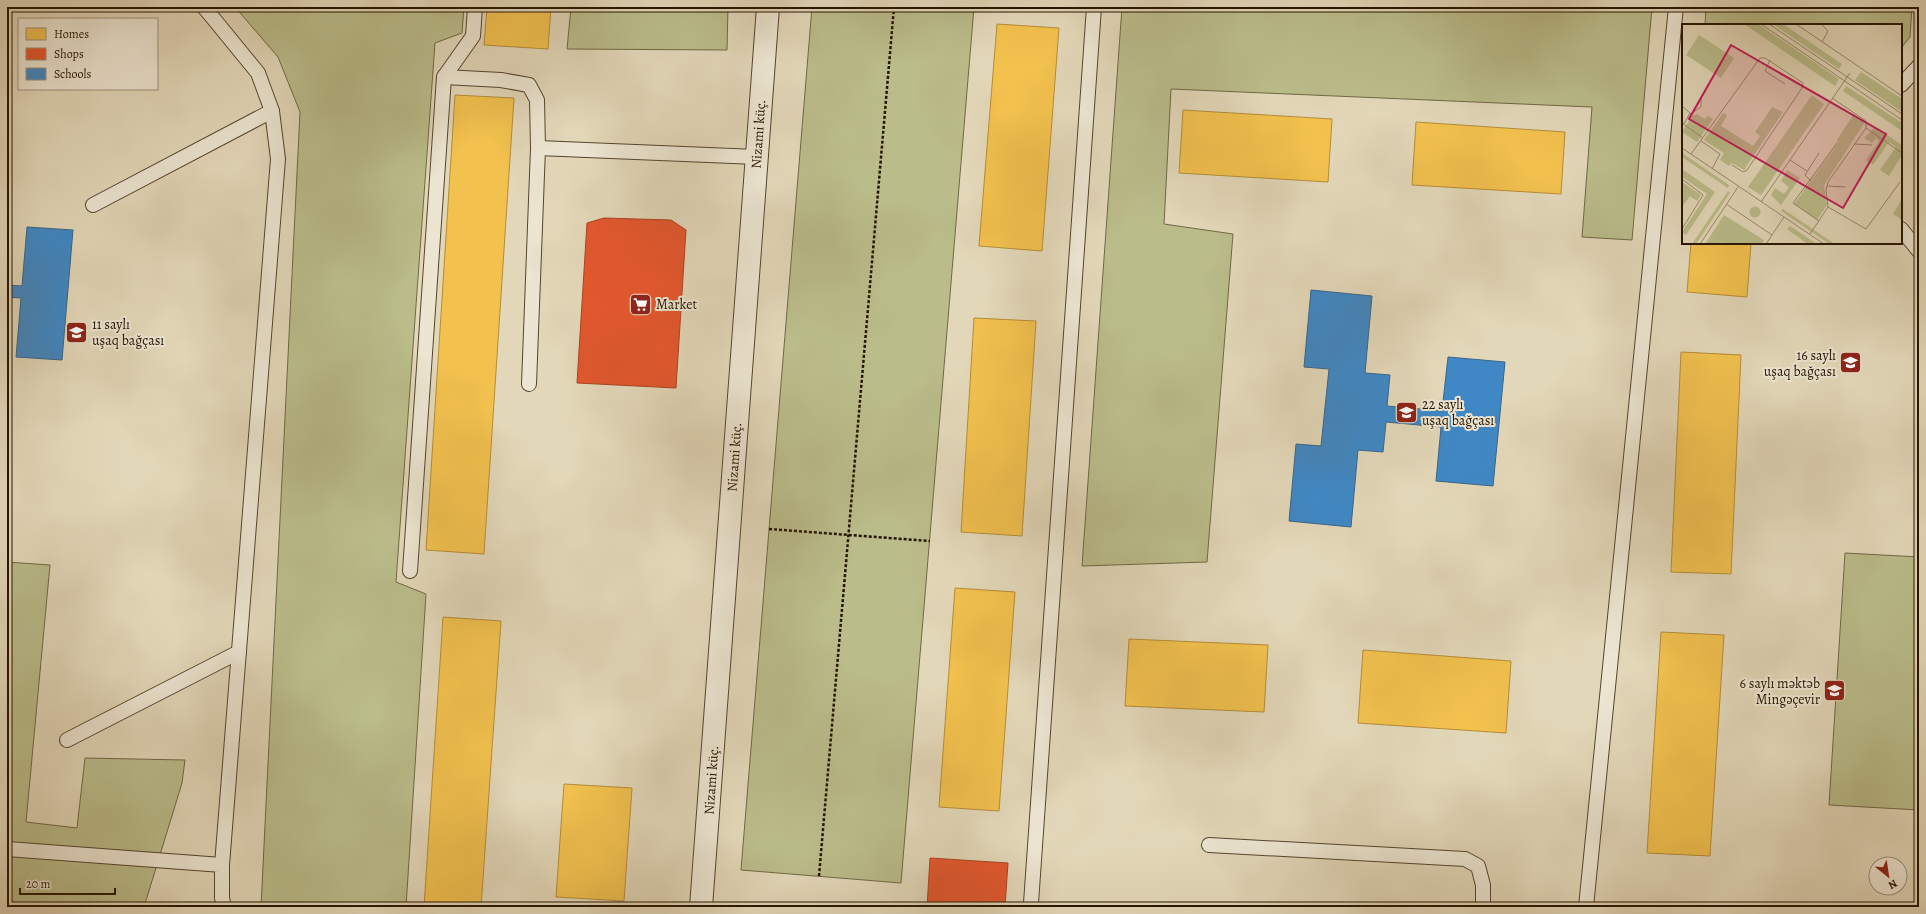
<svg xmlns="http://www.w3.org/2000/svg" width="1926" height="914" viewBox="0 0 1926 914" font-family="Alegreya,serif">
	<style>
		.green { fill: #babc8a; stroke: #706845 }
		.homes { fill: #f2c14e; stroke: #b58d37 }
		.shops { fill: #e4572e; stroke: #ab4320 }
		.schools { fill: #3f88c5; stroke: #38658a }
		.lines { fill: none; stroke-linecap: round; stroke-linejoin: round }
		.service-casing { stroke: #55452e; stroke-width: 16 }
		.tertiary-casing { stroke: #55452e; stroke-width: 24 }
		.path { stroke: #261400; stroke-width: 2.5; stroke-dasharray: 3 2; stroke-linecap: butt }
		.service { stroke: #ece5d1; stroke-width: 14 }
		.tertiary { stroke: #ece5d1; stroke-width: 22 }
		.labels { text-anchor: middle; stroke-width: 4; stroke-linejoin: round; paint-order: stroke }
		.street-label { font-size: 14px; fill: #261400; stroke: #ece5d1 }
		.poi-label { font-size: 14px; fill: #261400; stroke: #ece5d1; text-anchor: start }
		.inset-road { fill: none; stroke: #97896e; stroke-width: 1 }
		.view { fill: #c2185b; fill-opacity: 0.15; stroke: #c2185b; stroke-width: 2 }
		.inset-edge { fill: none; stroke: #261400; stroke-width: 2 }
	</style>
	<rect width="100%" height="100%" fill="#e2d7b8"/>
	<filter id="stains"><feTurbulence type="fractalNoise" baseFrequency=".005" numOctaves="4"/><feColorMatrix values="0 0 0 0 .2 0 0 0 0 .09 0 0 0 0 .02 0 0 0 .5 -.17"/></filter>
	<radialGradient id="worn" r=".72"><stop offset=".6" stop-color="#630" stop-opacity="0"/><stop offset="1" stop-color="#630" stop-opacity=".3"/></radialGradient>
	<g class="green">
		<path d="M235,7H464L462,33L435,43L396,582L426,594L406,907H261L300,112L278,57Z"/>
		<path d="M571,7H728L727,50L567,49Z"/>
		<path d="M812,7H974L901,883L741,870Z"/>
		<path d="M1122,7H1652L1632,240L1582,237L1592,107L1171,89L1164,224L1233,234L1207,562L1082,566Z"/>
		<path d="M1706,7H1912L1910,37L1901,48V25H1705Z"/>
		<path d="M1845,553L1919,557V810L1829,805Z"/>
		<path d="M7,562L50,565L26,822L77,828L85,758L185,760L182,783L144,907H7Z"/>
	</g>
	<g class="homes">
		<path d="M487,7H551L548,49L484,45Z"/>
		<path d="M997,24L1059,28L1042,251L979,246Z"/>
		<path d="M455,95L514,98L484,554L426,550Z"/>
		<path d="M1183,110L1332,119L1328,182L1179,173Z"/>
		<path d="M1416,122L1565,132L1561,194L1412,185Z"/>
		<path d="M1691,243H1751L1747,297L1687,292Z"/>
		<path d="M974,318L1036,321L1022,536L961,532Z"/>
		<path d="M1681,352L1741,355L1731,574L1671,572Z"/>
		<path d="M955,588L1015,592L999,811L939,807Z"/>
		<path d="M443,617L501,621L481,907H424Z"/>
		<path d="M1661,632L1724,635L1710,856L1647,853Z"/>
		<path d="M1129,639L1268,645L1264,712L1125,706Z"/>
		<path d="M1363,650L1511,661L1506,733L1358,723Z"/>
		<path d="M564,784L632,788L624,901L556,897Z"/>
	</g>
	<g class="shops">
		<path d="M604,218L671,220L686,230L676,388L577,383L587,223Z"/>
		<path d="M930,858L1008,863L1005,907H927Z"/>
	</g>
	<g class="schools">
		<path d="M27,227L73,230L62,360L16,357L21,298L7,297V285L22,286Z"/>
		<path d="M1311,290L1372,296L1365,373L1390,375L1387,406L1442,411L1448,357L1505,362L1493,486L1436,481L1441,427L1386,422L1383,452L1358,450L1351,527L1289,521L1296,444L1321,446L1329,369L1304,367Z"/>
	</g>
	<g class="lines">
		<defs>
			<g id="service">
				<path d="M204,7L258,73L272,111L278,159L222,865"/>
				<path d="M444,77L501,80L529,85L537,100L538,148L529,384"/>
				<path d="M1901,85L1919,66"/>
				<path d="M538,148L757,157"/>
				<path d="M93,205L272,111"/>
				<path d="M1901,229L1919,251"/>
				<path d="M410,571L444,77L473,36L475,7"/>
				<path d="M67,740L239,652"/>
				<path d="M1209,845L1465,859L1478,866L1483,885V907"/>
				<path d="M7,849L222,865V898L224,907"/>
				<path d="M1032,907L1031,903L1094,7"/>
				<path d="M1586,907L1676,7"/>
			</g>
			<path id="tertiary" d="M701,907L768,7"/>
		</defs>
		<use href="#service" class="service-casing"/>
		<use href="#tertiary" class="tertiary-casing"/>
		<g class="path">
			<path d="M769,529L930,541"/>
			<path d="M819,876L894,7"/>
		</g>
		<use href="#service" class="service"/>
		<use href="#tertiary" class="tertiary"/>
	</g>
	<defs>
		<symbol id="supermarket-square" viewBox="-11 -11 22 22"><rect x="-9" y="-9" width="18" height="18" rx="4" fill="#8f2418" stroke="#ece5d1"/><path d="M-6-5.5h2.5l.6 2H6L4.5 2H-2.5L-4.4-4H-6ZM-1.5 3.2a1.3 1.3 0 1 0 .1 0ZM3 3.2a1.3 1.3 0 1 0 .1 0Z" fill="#fff"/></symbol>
		<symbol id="school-square" viewBox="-11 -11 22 22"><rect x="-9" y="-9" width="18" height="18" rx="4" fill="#8f2418" stroke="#ece5d1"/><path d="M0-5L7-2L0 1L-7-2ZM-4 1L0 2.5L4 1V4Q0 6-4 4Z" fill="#fff"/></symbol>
	</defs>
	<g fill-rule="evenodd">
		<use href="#supermarket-square" x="628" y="292" width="25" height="25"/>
		<use href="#school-square" x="64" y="320" width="25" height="25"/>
		<use href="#school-square" x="1838" y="350" width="25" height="25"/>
		<use href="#school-square" x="1394" y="400" width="25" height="25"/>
		<use href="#school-square" x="1822" y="678" width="25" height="25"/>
	</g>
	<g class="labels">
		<g class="street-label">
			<text transform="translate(758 134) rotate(-86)" y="5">Nizami küç.</text>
			<text transform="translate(734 457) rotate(-86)" y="5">Nizami küç.</text>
			<text transform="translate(711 780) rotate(-86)" y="5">Nizami küç.</text>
		</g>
		<g class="poi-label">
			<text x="656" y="309">Market</text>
			<text x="92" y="329">11 saylı<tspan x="92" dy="16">uşaq bağçası</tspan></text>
			<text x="1836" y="360" text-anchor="end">16 saylı<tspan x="1836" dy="16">uşaq bağçası</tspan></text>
			<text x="1422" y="409">22 saylı<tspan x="1422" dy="16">uşaq bağçası</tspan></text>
			<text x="1820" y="688" text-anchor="end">6 saylı məktəb<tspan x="1820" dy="16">Mingəçevir</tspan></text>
		</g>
	</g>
	<g transform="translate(1682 24)">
		<rect width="220" height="220" fill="#e2d7b8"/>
		<path d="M62,0H76L157,55L153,62ZM91,0H101L160,40L157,45ZM17,11L52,34L39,54L4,31ZM179,48L220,75V88L173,56ZM164,62L220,99V107L161,67ZM130,71L142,80L79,171L66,163ZM90,83L101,88L62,146L50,139L47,142L38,136L42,129L22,116L41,89L45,91L39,102L71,122L78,112L73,108ZM15,90L23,95L26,92L31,95L15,118L0,108L10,92ZM171,91L183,98L142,161L145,181L135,196L112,180L156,119L155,116ZM193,103L220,121V131L207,152L198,146L214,123L207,118L191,141L184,136L197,117L194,114L190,119L182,114ZM0,129L47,161L46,164L0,133ZM0,145L33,168L4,211L0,208L25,170L0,153ZM105,146L118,154L99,181L89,171L93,164L102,170L107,163L99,157ZM0,158L19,171L15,177L8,172L0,183ZM46,167L48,169L14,220H10ZM220,175V196L211,190ZM67.5 188a5.5 5.5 0 1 1 11 0a5.5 5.5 0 1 1-11 0ZM101,185L153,220H147L99,187ZM42,191L82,216L80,220H23ZM108,202L135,220H126L105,205Z" fill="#babc8a"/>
		<path class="inset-road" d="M79,0L220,96M87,0L220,90M114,0L220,72M139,0L146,7L140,18M88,36L83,47L103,60M150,74L184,97V104L220,129M0,82L8,89L2,100M8,90L19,83V74M0,99L21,114M19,117L38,130L30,145M172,120L190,121M0,124L142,220M9,130L78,34H83L121,59L120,64L65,146L61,148L50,141M108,136L125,147M0,155L21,171L0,205M129,157L123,151L137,129M145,162L163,163M79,178L168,49M44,180L90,211M146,183L184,205L218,158M137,197L111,179L155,119M128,210L146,183L144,166L146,158L184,104M18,220L56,163M84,220L102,193"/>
		<path class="view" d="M49,21L204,110L161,184L7,95Z"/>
		<rect width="220" height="220" class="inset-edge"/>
	</g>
	<rect width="1926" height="914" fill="none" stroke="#e2d7b8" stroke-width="24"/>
	<rect x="8" y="8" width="1910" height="898" fill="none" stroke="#261400" stroke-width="2"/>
	<rect x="12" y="12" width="1902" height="890" fill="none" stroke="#261400"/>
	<rect x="18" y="18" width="140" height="72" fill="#ece5d1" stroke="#9d917d"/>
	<rect x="26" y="28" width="20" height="12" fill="#f2c14e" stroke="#9d917d"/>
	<text x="54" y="38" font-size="12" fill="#261400">Homes</text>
	<rect x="26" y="48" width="20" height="12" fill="#e4572e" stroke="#9d917d"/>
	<text x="54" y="58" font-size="12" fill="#261400">Shops</text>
	<rect x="26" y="68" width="20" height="12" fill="#3f88c5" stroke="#9d917d"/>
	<text x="54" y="78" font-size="12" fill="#261400">Schools</text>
	<g transform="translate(1888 876) rotate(150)"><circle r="19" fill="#ece5d1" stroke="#9d917d"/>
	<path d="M0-3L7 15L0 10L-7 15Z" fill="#8f2418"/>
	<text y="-6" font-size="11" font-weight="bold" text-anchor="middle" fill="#261400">N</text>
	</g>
	<path d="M20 888v6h95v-6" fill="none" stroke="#261400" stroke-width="2"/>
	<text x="26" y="888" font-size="12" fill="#261400" stroke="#ece5d1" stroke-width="3" paint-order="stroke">20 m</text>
	<rect width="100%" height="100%" filter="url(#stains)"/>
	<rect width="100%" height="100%" fill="url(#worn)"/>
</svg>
